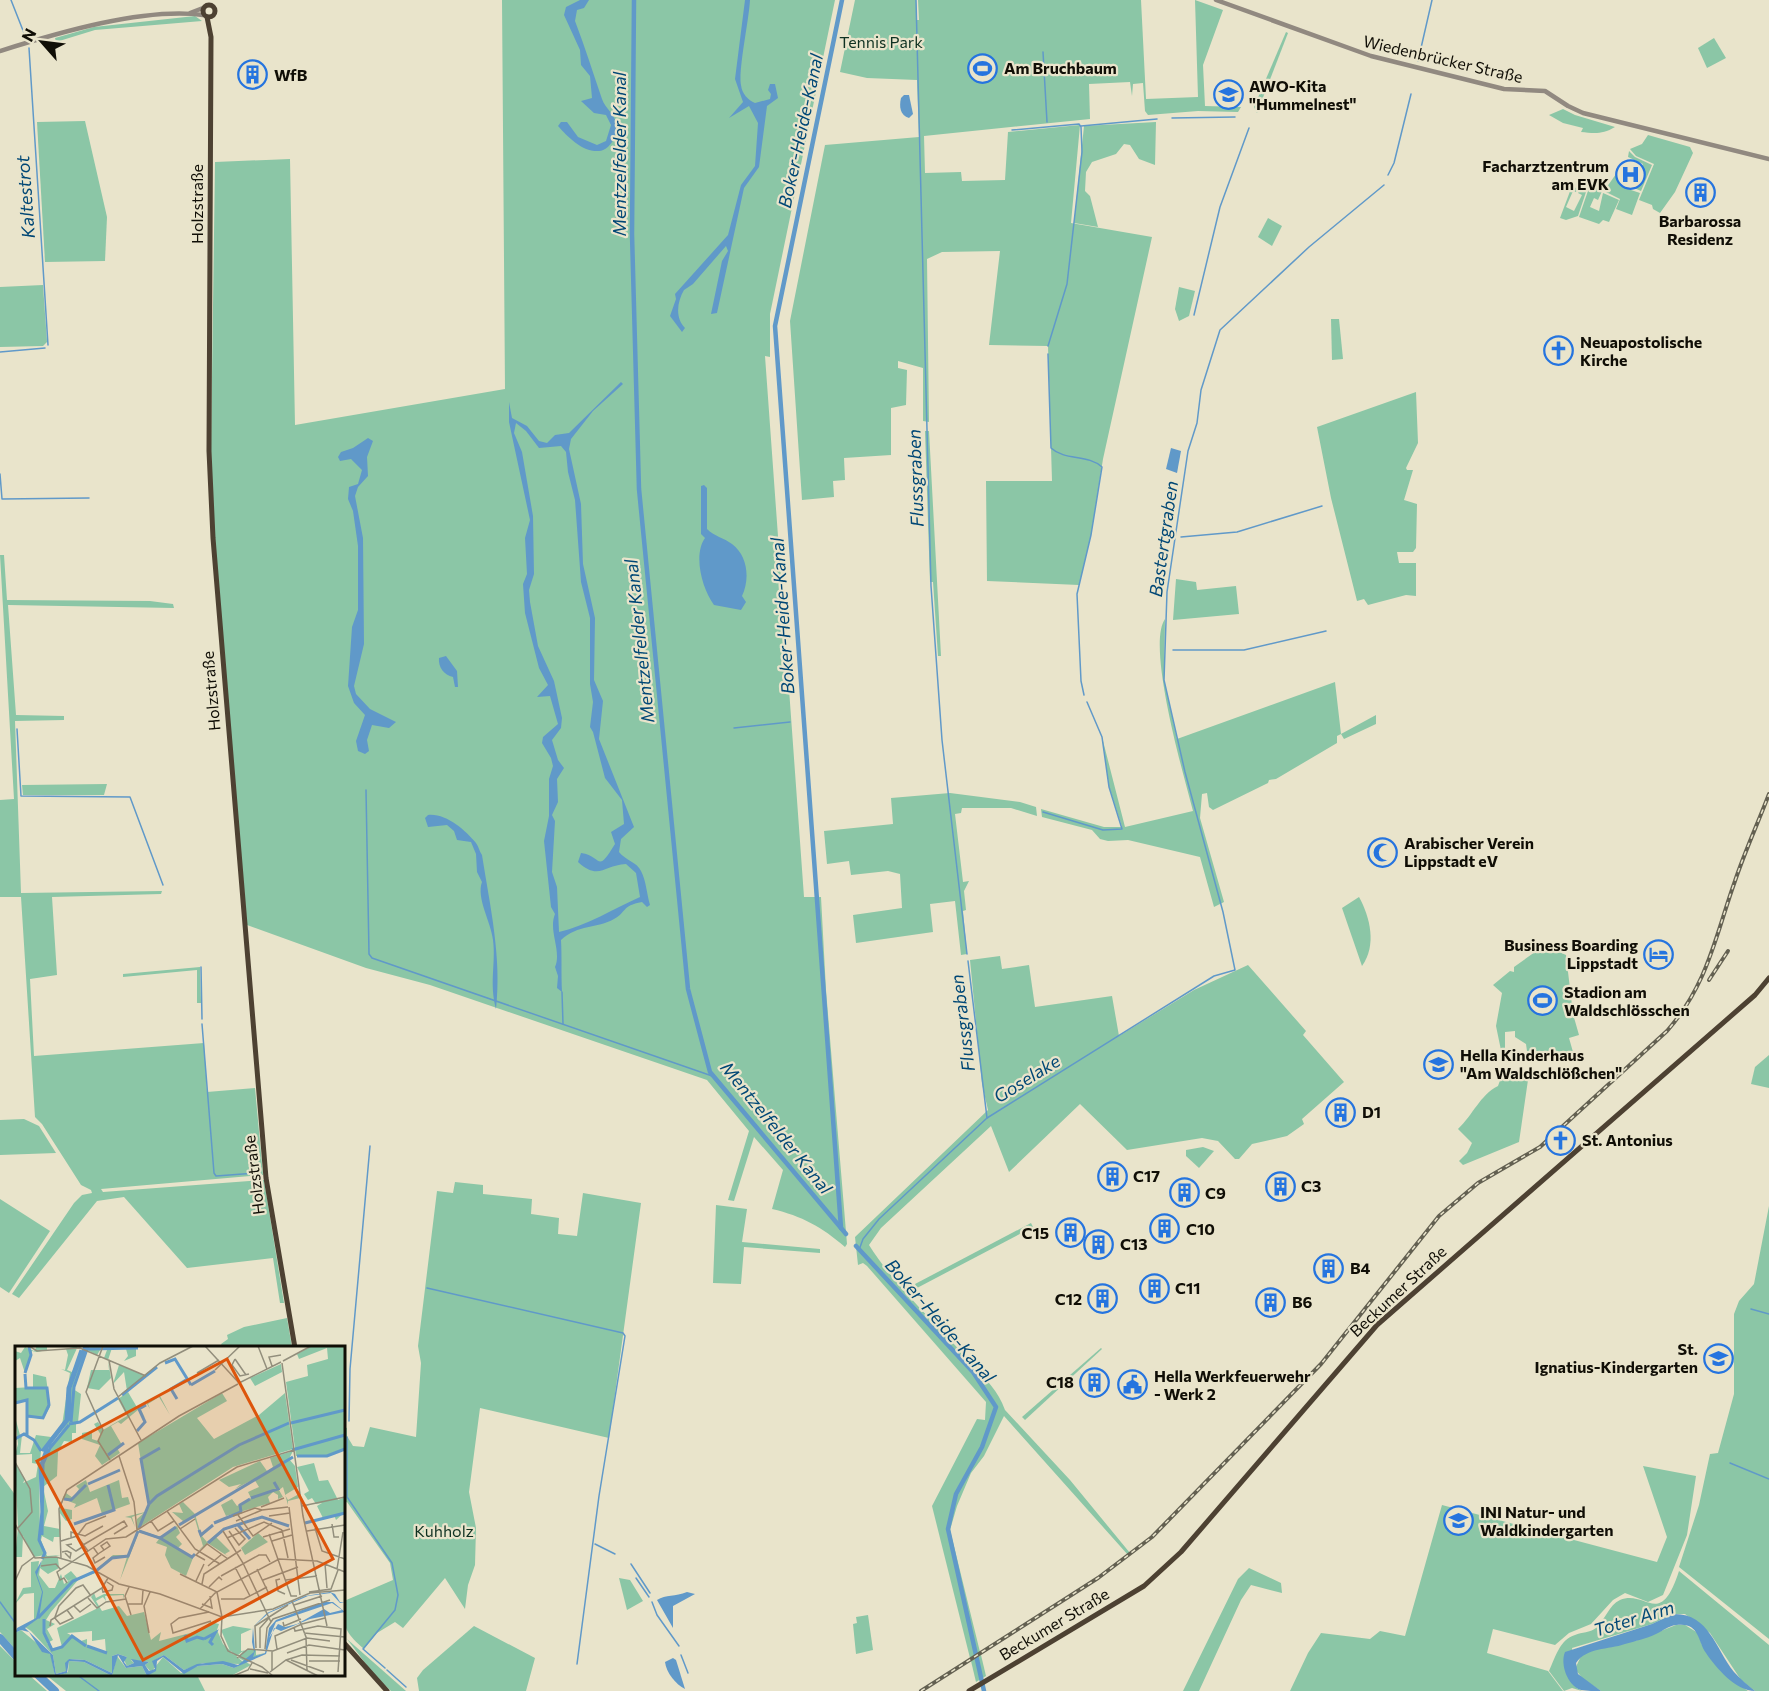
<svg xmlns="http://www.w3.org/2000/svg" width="1769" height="1691" viewBox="0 0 1769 1691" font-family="Commissioner,sans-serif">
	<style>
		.green { fill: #8bc6a6 }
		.water { fill: #6099c9; fill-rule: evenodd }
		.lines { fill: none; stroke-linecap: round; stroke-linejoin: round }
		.stream { stroke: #6099c9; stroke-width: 1.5 }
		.canal { stroke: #6099c9; stroke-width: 4.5 }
		.river { stroke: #6099c9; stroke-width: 8 }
		.minor { stroke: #918980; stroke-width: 4.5 }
		.major { stroke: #4d4132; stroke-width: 5 }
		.rail-casing { stroke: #636051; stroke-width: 4 }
		.rail { stroke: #e9e4cb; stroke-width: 1.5; stroke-dasharray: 4.5; stroke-linecap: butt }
		.labels { text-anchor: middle; stroke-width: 4.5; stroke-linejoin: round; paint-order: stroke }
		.park-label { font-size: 16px; fill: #0e3121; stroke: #e9e4cb }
		.street-label { font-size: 16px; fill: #100e06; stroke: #e9e4cb }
		.poi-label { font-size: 16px; font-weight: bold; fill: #100e06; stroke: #e9e4cb; text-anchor: start }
		.water-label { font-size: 18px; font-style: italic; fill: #004775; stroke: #e9e4cb }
		.inset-river { fill: none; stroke: #6099c9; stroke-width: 3 }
		.inset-road { fill: none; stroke: #928e7c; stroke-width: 1.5 }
		.view { fill: #dd550c; fill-opacity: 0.15; stroke: #dd550c; stroke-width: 3 }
		.inset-edge { fill: none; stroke: #100e06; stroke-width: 3 }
	</style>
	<rect width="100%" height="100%" fill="#e9e4cb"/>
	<g class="green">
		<path d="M502,0H835L770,314V357L765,356L804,897H821L826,990L847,1244L845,1247C822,1227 802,1216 772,1209L783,1170L754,1137L734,1201L728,1200L749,1131L707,1080L430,985L366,968L247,925L214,539L211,450L215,162L290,159L295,425L505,389Z"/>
		<path d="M855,0H916L917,20H919L918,0H1141L1146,99L1198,97L1195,0L1223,10L1203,65L1205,106L1241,107L1238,112L1198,111L1148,115L1145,111L1143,83L1133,84L1132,96L1130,82L1089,84L1090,119L924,136L925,173L961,172L962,181L1005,180L1008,132L1080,125L1071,223L1152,237L1103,459L1091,535L1079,585L987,581L986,481H1052L1048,346L989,345L1000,251L942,252L927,259L929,422L923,421V368L898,361V368L907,370L906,405L891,408V455L844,458L845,480L833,481L834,497L802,500L790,321L825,145L919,137L917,80L867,78L840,72Z"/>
		<path d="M195,16L202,21L95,30L56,42L55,38L94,27Z"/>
		<path d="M1286,32L1288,33L1257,113L1254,107Z"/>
		<path d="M1714,38L1726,58L1707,68L1698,48Z"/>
		<path d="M1563,109L1575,115L1615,127C1602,135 1593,133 1581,132L1583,128L1563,123L1549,115Z"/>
		<path d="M85,121L107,217L105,261L45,262L37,122Z"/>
		<path d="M1156,122L1155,165L1139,159L1130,145L1124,144L1116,154L1092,162L1086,172L1085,191L1090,196L1098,227L1074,223L1084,126Z"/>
		<path d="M1648,135L1690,147L1693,153L1675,192L1660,213L1653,209L1652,205L1639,200L1654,164L1636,156L1630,149L1642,144Z"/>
		<path d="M1629,151L1635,157L1652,165L1641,191L1632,187L1643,164L1628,157Z"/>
		<path d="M1621,167L1624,169L1619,182L1625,188L1640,193L1632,215L1616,209L1620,199L1604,191Z"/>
		<path d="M1590,185L1602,191L1598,200L1594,198L1590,207L1599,211L1603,193L1619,200L1609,222L1603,220L1599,224L1579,217Z"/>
		<path d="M1572,186L1578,189L1576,192L1573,191L1566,207L1574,211L1582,195L1578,193L1580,189L1586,192L1578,216L1566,220L1560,218Z"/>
		<path d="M1268,218L1282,226L1272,246L1258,237Z"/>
		<path d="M43,285L47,342L43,346L0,347V287Z"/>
		<path d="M1179,287L1195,291L1189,316L1179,321L1175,309Z"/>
		<path d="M1331,319H1339L1343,359L1332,360Z"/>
		<path d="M1416,392L1418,443L1406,468L1407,470H1413L1404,500L1417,504L1416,548L1413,552H1397L1399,563H1416V596L1406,595L1368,605L1364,599L1357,601L1331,498L1317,427Z"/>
		<path d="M925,431H929L941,656H938L933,582H930Z"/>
		<path d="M0,555H4L7,600L150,601L173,604L174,608L8,605L16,715L64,716V720L15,721L21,893L162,891L161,894L52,897L57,975L30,979L34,1056L204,1043L207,1092L255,1088L263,1175L101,1189L103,1192L264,1180L284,1303H280L273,1258L187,1268L124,1197L97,1201L19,1298L12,1294L74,1203L82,1195L92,1193L91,1190L81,1185L42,1124L35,1117L21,897H0V800L14,799Z"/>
		<path d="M1176,579L1196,582L1197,590L1236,586L1239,614L1173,620Z"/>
		<path d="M1165,619L1164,680L1177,739L1335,682L1341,734L1376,715V724L1344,739L1341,734L1337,736V743L1276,779L1269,780L1268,783L1213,810L1209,807L1207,793L1202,794L1200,818L1224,902L1214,907L1200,857L1128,840L1108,841L1100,839L1092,830L1042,817L1041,809L1104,827H1122L1109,786L1102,737L1125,827L1193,811C1184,776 1146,646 1165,619Z"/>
		<path d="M107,784L104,795H23L22,785Z"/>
		<path d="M950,793L1020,802L1036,807L1037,816L1011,808H962L961,813L955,814L963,882L969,881L964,891L966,910L963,911L967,954L961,955L955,901L930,904L933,932L856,943L853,915L902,908L900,874L888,871L851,875L849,861L827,864L824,831L893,824L891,798Z"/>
		<path d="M1359,897C1370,917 1377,945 1362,966L1342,908Z"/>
		<path d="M1548,947L1566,955L1573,1014L1579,1035L1569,1038L1573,1052L1527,1051L1526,1044L1515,1037V1031L1505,1032V1055H1502L1496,1026L1502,993L1493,985L1510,971L1514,972V967L1535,952L1539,953Z"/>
		<path d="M1000,956L1002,969L1029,965L1035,1007L1112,996L1119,1036L1194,990L1248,965L1306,1031L1303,1035L1344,1082L1302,1119L1304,1124L1287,1136L1252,1144L1239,1159H1235L1218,1141L1202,1138L1127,1150L1080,1104L1009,1172L991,1126L881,1228L869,1245C897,1289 939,1326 973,1365C986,1380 998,1390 1005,1410L1070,1480L1130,1553L1128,1555L1004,1416L984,1456L971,1473L957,1506L950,1530L980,1652L970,1658L932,1506L977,1419L985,1420L986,1402L867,1266L863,1263L858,1265L855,1237L988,1110L982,1084L970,960Z"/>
		<path d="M200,967L201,1003H197V970L123,977V974Z"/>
		<path d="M1769,1055V1088L1751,1084L1755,1067Z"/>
		<path d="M1503,1072L1529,1073L1519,1142L1463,1165L1459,1161L1467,1153L1472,1143L1458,1129C1473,1115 1480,1095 1498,1086Z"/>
		<path d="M24,1119L39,1126L56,1153L0,1155V1120Z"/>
		<path d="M1203,1147L1214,1151L1199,1168L1186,1156V1150Z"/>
		<path d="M455,1182L483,1185V1194L532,1199L531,1214L559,1218L558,1234L577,1236L583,1193L641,1203L609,1438L480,1408L469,1492L476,1528L475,1565L468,1585L465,1609L445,1578L403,1628L395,1622L377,1633L364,1649C344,1631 343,1627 344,1601L393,1580L390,1563L347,1502L344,1503V1427L347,1428V1436L353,1446L364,1447L370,1427L416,1437L421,1363L418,1346L437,1191L453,1193Z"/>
		<path d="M0,1199L50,1231L9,1293L0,1287Z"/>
		<path d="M716,1205L747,1209L742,1242L820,1249V1253L744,1247L741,1284L713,1283Z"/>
		<path d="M1769,1206V1639L1679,1567L1699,1505L1710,1454L1718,1453L1734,1394V1314L1739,1301L1754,1284Z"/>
		<path d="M1031,1223L1033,1227L917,1288L915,1284Z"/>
		<path d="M287,1318L292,1347L223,1348L221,1344L228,1339L227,1335L244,1327Z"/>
		<path d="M1102,1349L1025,1420L1022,1417L1101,1348Z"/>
		<path d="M1643,1466L1696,1476L1687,1535L1663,1595L1648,1602L1625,1593L1613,1600L1591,1624L1569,1633L1555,1645L1493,1629L1487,1653L1548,1671L1563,1691H1290L1308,1653L1321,1633L1370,1639L1380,1631L1405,1636L1442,1505L1657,1562L1667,1537Z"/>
		<path d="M0,1474L16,1496V1650L0,1632Z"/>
		<path d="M1249,1568L1281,1583L1282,1593L1251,1585L1241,1600L1199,1691H1183L1238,1579Z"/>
		<path d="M1679,1571L1769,1645V1691H1755L1741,1680L1710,1633L1685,1614H1673L1652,1624L1572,1648L1577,1688L1582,1691L1572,1688L1564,1691L1549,1671C1555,1658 1560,1639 1575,1635C1582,1632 1590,1633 1596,1628C1605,1620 1609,1605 1620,1600C1646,1589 1660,1630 1679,1571Z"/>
		<path d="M619,1578L630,1580L643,1601L627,1610Z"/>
		<path d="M868,1615L873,1650L856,1654L853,1624L857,1623L856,1617Z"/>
		<path d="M1676,1625H1685L1698,1633L1702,1645L1728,1677L1748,1691H1601L1583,1679L1575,1669L1581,1656L1588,1651L1638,1640Z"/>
		<path d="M474,1626L535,1658L526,1691H419L417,1678L423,1670Z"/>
		<path d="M347,1639L406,1691H391L375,1676Z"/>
		<path d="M0,1646L16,1662V1674L29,1675L47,1691H0Z"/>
		<path d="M981,1655L986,1676L976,1682L971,1661Z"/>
		<path d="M46,1675H197L205,1691H66Z"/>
	</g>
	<g class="water">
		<path d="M580,0H589L584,8L577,10L575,21C585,47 593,73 602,99C605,108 614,113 616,123C618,134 611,150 599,151C582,152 568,137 558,126L561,122H567L578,137L597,145L606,141L611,125L606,115L594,113L581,101L592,98L590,76L581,65L580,50L564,15L566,7Z"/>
		<path d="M745,0H750C749,20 738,71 741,85C742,94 748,100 755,103L770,99L771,94L768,90L770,84H775L778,98L767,106L759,167L744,188L717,313L711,314L722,261L728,251L726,246L693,284L684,290C677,302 675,318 685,328L682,332L670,316L676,299L675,294L728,235L741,185L755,166L758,123L749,106L729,118L743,102L735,79Z"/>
		<path d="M904,95H909L913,114L909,118C900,115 899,107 901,98Z"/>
		<path d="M621,382L623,384L593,411L571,439L569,449L581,504L583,564L595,618L594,680L603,701L599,739L634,827L621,839L619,852C625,860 637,862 641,871C646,880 647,895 650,905L647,907L642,902C621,906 627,912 614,919C597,929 578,924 561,940C562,958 561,973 562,992L557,988L558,976L555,967C562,951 548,931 555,914L551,907L544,841L549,816V779L553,766L551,758L542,743L543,737L558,724L550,696L537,697L548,685L539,668L525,613L523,584L527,574L525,538L530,520L509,422V402L512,418L527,426L539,441L547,443L555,435L569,433ZM516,423L526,431L539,448L561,446L566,452L568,472L575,500L581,582L590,618V684L593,702L590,727L593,732L605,778L622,800L624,824L611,832L615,844C596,875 603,856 581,853L578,862C599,881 604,865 626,864L636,873L640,897C615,908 586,926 559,932L557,887L552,872L555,821L552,815L558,802L557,779L564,768L558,760L552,740L561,728L562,718L554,681L538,646L530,602L529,590L534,574L533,516L522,452L514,433Z"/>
		<path d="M368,438L373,441L367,457L368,476L358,487L355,496L363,538L364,644L354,686L356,694L370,709L396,722L389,728L372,725L367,740L369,751L365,754L358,751L356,741L365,715L354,703L348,686L352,627L358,610V546L353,511L348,499L349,487L358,484L362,470L351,459L340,461L338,457L341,452L353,448Z"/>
		<path d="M1171,448L1181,451L1177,473L1166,469Z"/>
		<path d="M704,485L707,488V529C714,536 724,538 732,544C748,556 750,579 742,596L746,602L741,610L714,605C702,589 693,555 705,538L701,534V486Z"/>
		<path d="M446,656L457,671L458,687H455L453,677C444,675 438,667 439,658Z"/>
		<path d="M428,815C446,813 465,830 476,843C479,847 479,851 482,855C490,906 502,958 496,1009C489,982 496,964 493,940C491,922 476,898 482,882L477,872L476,854L471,842L457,840L454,831L447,825L428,827L425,818Z"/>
		<path d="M687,1592L695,1594L673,1606V1628L657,1600C666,1594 675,1597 687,1592Z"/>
		<path d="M1673,1614C1709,1613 1715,1648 1734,1672C1740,1679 1748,1685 1755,1691C1736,1691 1716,1668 1706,1653C1697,1640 1700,1622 1676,1625C1668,1626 1663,1631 1656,1634C1646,1639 1635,1641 1625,1644C1608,1650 1587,1647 1576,1663L1578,1674L1601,1691C1595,1691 1587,1691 1581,1690C1567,1685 1560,1664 1565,1652L1652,1624Z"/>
		<path d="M673,1658L676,1660L685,1689C676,1685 666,1672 665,1662Z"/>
	</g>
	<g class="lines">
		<g class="stream">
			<path d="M11,0L24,33"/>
			<path d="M916,0L931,586L942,740L967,954"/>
			<path d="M29,48L48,345"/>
			<path d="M1043,52L1047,122"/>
			<path d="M1418,61L1432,0"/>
			<path d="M1172,118L1235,117"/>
			<path d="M1081,126L1157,119"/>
			<path d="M1012,130L1079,124L1081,127L1082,152L1067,284L1048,346"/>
			<path d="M1388,175L1394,163L1411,94"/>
			<path d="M1194,315L1220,207L1249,128"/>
			<path d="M0,352L45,348"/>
			<path d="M1048,354L1051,448C1065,461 1088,454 1102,467L1091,535L1077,594L1081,681L1084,695"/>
			<path d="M0,474L2,499L89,498"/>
			<path d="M1181,537L1237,532L1322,506"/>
			<path d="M1173,650H1244L1326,631"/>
			<path d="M734,728L790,722"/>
			<path d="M17,729L21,796L130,797L163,885"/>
			<path d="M366,790L369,954L372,958L715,1077"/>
			<path d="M1043,812L1103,830L1122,829L1109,787L1102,737L1087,702"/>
			<path d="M968,961L987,1118"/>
			<path d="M201,967L202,1019"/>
			<path d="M562,992L563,1024"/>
			<path d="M202,1024L214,1173L216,1176L257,1173"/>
			<path d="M859,1250L863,1239L879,1219L987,1118L1214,976L1235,970L1223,912L1185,772L1164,680L1167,592L1188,451L1197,423L1201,390L1220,330L1309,247L1384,185"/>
			<path d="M427,1288L623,1333L625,1336L599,1496L577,1664"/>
			<path d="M1751,1309L1769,1314"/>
			<path d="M349,1421L350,1369L370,1146"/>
			<path d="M347,1437V1497L392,1563L398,1595L395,1610L363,1649L385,1668"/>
			<path d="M1730,1463L1769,1479"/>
			<path d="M595,1544L615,1554"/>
			<path d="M631,1564L650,1593"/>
			<path d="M636,1578L649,1597"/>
			<path d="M0,1602L16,1624"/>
			<path d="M652,1602L657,1615L679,1646"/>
			<path d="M681,1655L688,1673"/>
			<path d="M387,1670L406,1687"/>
			<path d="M76,1674L99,1691"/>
		</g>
		<g class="canal">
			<path d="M634,0L632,234L639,489L688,989L710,1072L841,1228"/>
			<path d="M842,0L775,326L841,1228L846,1234"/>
			<path d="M856,1246L973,1372L996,1407L982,1447L956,1494L948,1529L984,1691"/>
		</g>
		<g class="river">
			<path d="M0,1638L16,1656"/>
			<path d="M37,1674L55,1691"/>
		</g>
		<g class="minor">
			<path d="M1216,0L1371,56L1504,89L1545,91L1568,106L1583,113L1769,159"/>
			<path d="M190,13L203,8"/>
			<path d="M0,51C57,33 144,7 203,15"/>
		</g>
		<g class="major">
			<circle cx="209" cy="11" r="6"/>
			<path d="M207,17L211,37L209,451L213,538L266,1178L295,1348"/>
			<path d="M344,1643L387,1691"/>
			<path d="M969,1691L1144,1586L1181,1552L1377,1325L1755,995L1769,978"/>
		</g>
		<defs>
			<g id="rail">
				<path d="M1709,980L1728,951"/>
				<path d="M921,1691L1098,1578L1152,1537L1321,1364L1439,1216L1478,1183L1540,1147L1667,1031C1708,984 1715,937 1735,881C1745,851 1758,823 1769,794"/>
			</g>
		</defs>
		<use href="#rail" class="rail-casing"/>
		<use href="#rail" class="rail"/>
	</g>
	<defs>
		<symbol id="stadium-ring" viewBox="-11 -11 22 22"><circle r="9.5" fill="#e9e4cb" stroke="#2574df" stroke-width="1.5"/><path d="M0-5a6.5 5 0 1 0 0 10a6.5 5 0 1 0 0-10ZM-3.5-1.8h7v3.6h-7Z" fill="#2574df"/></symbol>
		<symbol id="building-ring" viewBox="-11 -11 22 22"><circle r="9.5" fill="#e9e4cb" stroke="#2574df" stroke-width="1.5"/><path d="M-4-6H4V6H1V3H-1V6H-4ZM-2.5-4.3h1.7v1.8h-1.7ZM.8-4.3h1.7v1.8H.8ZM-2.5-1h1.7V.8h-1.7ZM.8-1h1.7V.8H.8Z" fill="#2574df"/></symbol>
		<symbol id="school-ring" viewBox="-11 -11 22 22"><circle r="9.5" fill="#e9e4cb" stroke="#2574df" stroke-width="1.5"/><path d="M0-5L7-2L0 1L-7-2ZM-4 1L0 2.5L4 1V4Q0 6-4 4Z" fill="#2574df"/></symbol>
		<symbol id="hospital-ring" viewBox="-11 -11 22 22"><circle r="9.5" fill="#e9e4cb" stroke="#2574df" stroke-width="1.5"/><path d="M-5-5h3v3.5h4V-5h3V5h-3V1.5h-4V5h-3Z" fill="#2574df"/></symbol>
		<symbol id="church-ring" viewBox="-11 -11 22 22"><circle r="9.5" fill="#e9e4cb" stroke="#2574df" stroke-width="1.5"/><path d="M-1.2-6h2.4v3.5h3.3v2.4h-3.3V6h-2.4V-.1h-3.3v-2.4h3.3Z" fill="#2574df"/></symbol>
		<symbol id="mosque-ring" viewBox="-11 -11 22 22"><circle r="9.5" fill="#e9e4cb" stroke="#2574df" stroke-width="1.5"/><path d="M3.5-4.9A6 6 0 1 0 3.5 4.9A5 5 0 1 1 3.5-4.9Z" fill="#2574df"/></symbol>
		<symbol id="hotel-ring" viewBox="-11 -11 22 22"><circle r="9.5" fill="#e9e4cb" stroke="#2574df" stroke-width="1.5"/><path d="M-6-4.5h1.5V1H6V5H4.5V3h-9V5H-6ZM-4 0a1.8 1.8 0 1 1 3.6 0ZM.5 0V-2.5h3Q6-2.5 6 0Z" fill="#2574df"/></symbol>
		<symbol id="civic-ring" viewBox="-11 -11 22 22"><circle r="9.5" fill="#e9e4cb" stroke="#2574df" stroke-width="1.5"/><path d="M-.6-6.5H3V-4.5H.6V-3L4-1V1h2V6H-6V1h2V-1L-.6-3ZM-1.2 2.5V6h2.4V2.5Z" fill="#2574df"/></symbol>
	</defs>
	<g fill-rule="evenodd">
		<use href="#stadium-ring" x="966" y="52" width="33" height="33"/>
		<use href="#building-ring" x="236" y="58" width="33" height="33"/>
		<use href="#school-ring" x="1212" y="78" width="33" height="33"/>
		<use href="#hospital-ring" x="1614" y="158" width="33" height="33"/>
		<use href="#building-ring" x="1684" y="176" width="33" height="33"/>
		<use href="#church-ring" x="1542" y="334" width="33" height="33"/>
		<use href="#mosque-ring" x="1366" y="836" width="33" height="33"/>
		<use href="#hotel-ring" x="1642" y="938" width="33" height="33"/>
		<use href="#stadium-ring" x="1526" y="984" width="33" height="33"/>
		<use href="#school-ring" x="1422" y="1048" width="33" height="33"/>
		<use href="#building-ring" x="1324" y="1096" width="33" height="33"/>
		<use href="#church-ring" x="1544" y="1124" width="33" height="33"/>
		<use href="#building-ring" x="1096" y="1160" width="33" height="33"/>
		<use href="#building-ring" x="1264" y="1170" width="33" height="33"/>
		<use href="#building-ring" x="1168" y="1176" width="33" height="33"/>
		<use href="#building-ring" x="1148" y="1212" width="33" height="33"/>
		<use href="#building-ring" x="1054" y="1216" width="33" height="33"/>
		<use href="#building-ring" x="1082" y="1228" width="33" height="33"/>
		<use href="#building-ring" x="1312" y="1252" width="33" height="33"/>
		<use href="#building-ring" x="1138" y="1272" width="33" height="33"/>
		<use href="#building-ring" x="1086" y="1282" width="33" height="33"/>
		<use href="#building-ring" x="1254" y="1286" width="33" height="33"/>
		<use href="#school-ring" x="1702" y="1342" width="33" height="33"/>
		<use href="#building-ring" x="1078" y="1366" width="33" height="33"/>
		<use href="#civic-ring" x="1116" y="1368" width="33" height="33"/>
		<use href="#school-ring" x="1442" y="1504" width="33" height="33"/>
	</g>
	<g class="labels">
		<g class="park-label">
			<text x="881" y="48">Tennis Park</text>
			<text x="444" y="1537">Kuhholz</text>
		</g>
		<g class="street-label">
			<text transform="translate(1443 59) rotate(13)" y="6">Wiedenbrücker Straße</text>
			<text transform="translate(197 204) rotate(-90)" y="6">Holzstraße</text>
			<text transform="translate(211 691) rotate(-95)" y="6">Holzstraße</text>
			<text transform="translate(254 1175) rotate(-97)" y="6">Holzstraße</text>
			<text transform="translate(1398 1291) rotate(-43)" y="6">Beckumer Straße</text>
			<text transform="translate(1054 1624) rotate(-31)" y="6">Beckumer Straße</text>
		</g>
		<g class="poi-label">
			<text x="1004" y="74">Am Bruchbaum</text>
			<text x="274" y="81">WfB</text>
			<text x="1249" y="92">AWO-Kita<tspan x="1249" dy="18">"Hummelnest"</tspan></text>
			<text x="1609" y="172" text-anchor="end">Facharztzentrum<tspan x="1609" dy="18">am EVK</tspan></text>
			<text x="1700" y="227" text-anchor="middle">Barbarossa<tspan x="1700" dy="18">Residenz</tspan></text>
			<text x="1580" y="348">Neuapostolische<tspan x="1580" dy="18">Kirche</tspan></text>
			<text x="1404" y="849">Arabischer Verein<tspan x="1404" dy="18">Lippstadt eV</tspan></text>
			<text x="1638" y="951" text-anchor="end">Business Boarding<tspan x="1638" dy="18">Lippstadt</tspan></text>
			<text x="1564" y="998">Stadion am<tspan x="1564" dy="18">Waldschlösschen</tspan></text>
			<text x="1460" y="1061">Hella Kinderhaus<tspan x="1460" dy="18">"Am Waldschlößchen"</tspan></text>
			<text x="1362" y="1118">D1</text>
			<text x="1582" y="1146">St. Antonius</text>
			<text x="1133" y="1182">C17</text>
			<text x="1301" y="1192">C3</text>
			<text x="1205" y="1199">C9</text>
			<text x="1186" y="1235">C10</text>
			<text x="1049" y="1239" text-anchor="end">C15</text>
			<text x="1120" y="1250">C13</text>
			<text x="1350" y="1274">B4</text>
			<text x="1175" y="1294">C11</text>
			<text x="1082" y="1305" text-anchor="end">C12</text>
			<text x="1292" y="1308">B6</text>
			<text x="1698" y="1355" text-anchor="end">St.<tspan x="1698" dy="18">Ignatius-Kindergarten</tspan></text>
			<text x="1154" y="1382">Hella Werkfeuerwehr<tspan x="1154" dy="18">- Werk 2</tspan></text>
			<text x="1074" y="1388" text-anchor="end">C18</text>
			<text x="1480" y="1518">INI Natur- und<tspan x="1480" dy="18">Waldkindergarten</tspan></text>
		</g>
		<g class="water-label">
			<text transform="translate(801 131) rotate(-78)" y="6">Boker-Heide-Kanal</text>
			<text transform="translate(620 154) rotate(-90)" y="6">Mentzelfelder Kanal</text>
			<text transform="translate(26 197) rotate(-94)" y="6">Kaltestrot</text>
			<text transform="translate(916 478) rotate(-92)" y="6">Flussgraben</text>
			<text transform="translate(1164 539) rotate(-82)" y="6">Bastertgraben</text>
			<text transform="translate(783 616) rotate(-94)" y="6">Boker-Heide-Kanal</text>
			<text transform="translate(640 641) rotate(-96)" y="6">Mentzelfelder Kanal</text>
			<text transform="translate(963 1023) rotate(-97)" y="6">Flussgraben</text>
			<text transform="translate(1027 1079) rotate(-32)" y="6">Goselake</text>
			<text transform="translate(776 1128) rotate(51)" y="6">Mentzelfelder Kanal</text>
			<text transform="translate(940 1321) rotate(49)" y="6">Boker-Heide-Kanal</text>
			<text transform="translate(1634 1619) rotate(-17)" y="6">Toter Arm</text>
		</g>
	</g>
	<g transform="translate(15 1346)">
		<rect width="330" height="330" fill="#e9e4cb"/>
		<path d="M22,0H32V4L22,6L17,5L10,27L5,12L0,15V5L6,7L10,1L19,5ZM63,0L52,24L57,26L69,0L55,42L53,73L26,105L24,127L25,190L27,114L54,74L56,42L71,0H121V10L109,15L113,10L111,3L97,2L93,14L89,12L92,4L87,1L82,9L72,4L60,37L58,43L66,48L63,76L55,78H61V87H57V96L49,95L43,106L42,130L28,141L33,165L29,180L45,183V168L46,177L45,191H39L38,196L27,190L26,194L32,210L46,209L31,212H43L44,222L33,228L25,222L24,229L34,242H40L46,228L49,238L58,232L53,235L49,230L56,225L63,233L71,229L82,226L63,234L36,266L31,274L40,278L32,283L38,294L32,297L38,304L47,301L42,282L83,262L76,251L79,247L81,252L89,248H109V253L108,249L90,250L91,255L88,251L81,255L87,265L104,260L112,270L129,266L136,294L146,286L144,295L187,284L195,276L204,278L202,284L208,298L228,316L225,318L188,317L169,324L149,309L138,315L140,323L135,325L130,319L134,316L116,314L119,317L112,320L109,314L112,311L103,308L97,310V327L70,314L54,313L51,325L41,328L38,309L16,285L10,281L0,285L19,275V247L9,248L0,258L8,242L16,241V216L24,215L23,223L30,209L19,211L8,190L7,211H0L3,182L0,116L10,133L8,137L21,131L23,118L17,117V108L0,109L3,98L0,71L5,89L12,86V90L7,89L5,107H15L21,89L36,91L47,79L55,27L46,23L50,24L53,9L51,3L44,4ZM77,285V295L90,293L91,307L72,299V293L66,295L52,287ZM297,0H330V103L312,109L281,110L271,36L293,30L292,19L313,13L312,2L284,13L282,8ZM93,14L96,32L84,44L72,42L76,24H94ZM266,18L267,26L240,40L235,32ZM104,19L129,29L112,45L109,26L98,38ZM18,28L31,31L35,61L28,73L12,71V54L0,57V42L18,41ZM113,46L123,63L150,46L145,50L155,69L144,51L133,58L135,63L132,58L125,62L130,72L124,63L106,78L103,76L96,80L107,99L102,102L105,107L87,119L80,110L85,99L67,93V87L77,85V93L83,95L86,89L79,78L83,76L88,84L112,70L103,53ZM207,47L212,55L182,72L199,93L244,69L270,47L278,103L218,121L122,183V173L129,167L117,171L120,181L116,172L110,171L130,166L133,158L123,97ZM278,105L274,113L280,120L283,141L270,149L273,154L284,148L285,152L273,155V159L268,141L264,144L268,151L263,153V149L258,146L253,151L255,157L211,170L206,159L217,153L222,160L236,152L233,146L244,141L239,133L220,143L226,138L214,141L204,134L245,115L252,125L258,121L255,112ZM299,117L304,135L313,134L323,154L330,151V166L321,174L319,169L308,172L302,160L307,157L301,158L297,152L293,154L289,148L294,145L282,121ZM71,134L75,146L104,134L107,152L113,151L115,158L87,168L82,152L59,162L61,158L48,153L46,162L57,164V173L51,175L44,166L48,151L51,147L58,152L64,143L61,140ZM168,156L180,168L186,189L195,182L187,190L192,196L205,185L212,182L200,190L215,205L210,208L214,211L194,198L195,196L183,205L188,200L179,170L163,180L168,175L157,166L168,167L164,158ZM162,180L165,187L161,191L167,198L163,202L178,212L171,230L156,222L150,209L152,201L141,197L144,193L124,186L109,224L119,229L109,224L105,234L112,211L97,212L81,224L98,209H113L124,184L146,191ZM243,187L253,196L230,209L226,202ZM218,280L237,283L226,288V305L241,303V309L250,307L229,315L224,312L228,305L222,310L216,307L206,284ZM6,284L36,309L40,330H0V287ZM102,310L111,322L127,320L132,330H42L53,326L54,315L69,316L97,330ZM148,311L166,327L183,320L207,318L219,322L231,316L236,319L216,330H133Z" fill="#8bc6a6" fill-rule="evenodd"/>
		<path d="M27,214L22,229L28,246L24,272L10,282L38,309L41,328L51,325L50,317L54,313L70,314L97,327V310L103,308L112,311L109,316L112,320L119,317L116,313L134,316L130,319L134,325L140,323L137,315L149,309L169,324L182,318L208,315L223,319L239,306L237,296L238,281L252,267L290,250L315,246L320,248L325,256H330L325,257L316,247L293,250L254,267L238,281L240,305L238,311L250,307L254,282L261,274L308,256H318L330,266L295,273L266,285L259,282L251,308L219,322L207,318L183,320L169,328L148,311L142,315L141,325L132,330L127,320L111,322L103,309L97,330L69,316L54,315L52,327L40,330L35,308L27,306L14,286L6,284L0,287L2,282L21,272L27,246L20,226ZM317,257L327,264L315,267L309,263L282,278L270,281L263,278L254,292L261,276Z" fill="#6099c9" fill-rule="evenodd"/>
		<path class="inset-river" d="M72,3L123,2M150,17L160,13L176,39M10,27L16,9L14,1M10,28L11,42H32L34,59L28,72L12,70M176,39L200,25M107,49L142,21M162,53L156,43L171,34M0,57L12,54V90M56,76L59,41L73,0M276,77L330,64M54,78L65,76L103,52M122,85L130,76L124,63L131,59M0,93L9,88L19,94L26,105M277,104L330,89M27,105L51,74L53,42L66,4M93,109L109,97M282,110H312L330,103M73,138L105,124M236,152L263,143L259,136M49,153L56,154L71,139M134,159L126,113L145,102M199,177L226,166L225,159L235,153M290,177L330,167M59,178L99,164L93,139M164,179L278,111M223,179L235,193M124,182L134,158L142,150L224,99L274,77M184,184L186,189L198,179M124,185L145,192L177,211L180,208M27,189L28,118L35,102L54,79M145,192L161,181M193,197L209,183L247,171L274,180M27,213L30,207L24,194L27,166L25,121L32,101L54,73L55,42L70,0M23,272L58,235L81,225L97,212L113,210L123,185M29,273V287L37,304L47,301L57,290L71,300M170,289L172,295L182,291L189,293M189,293L200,287L195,296L198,299M72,300L92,307"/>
		<path class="inset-road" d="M14,0L22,5L65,2L131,30M88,0L71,46L88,84L83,95L95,114M190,0L224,37M243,0L252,23M220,13L217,19L225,30L234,28M220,13L231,29M94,14L99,43L126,94M268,15L296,0M267,17L288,170L312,280M257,20L254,11L266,9M200,24L225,0M182,27L204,14M224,37L266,16M103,51L145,17L178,0M0,116L15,143L17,166L3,182M287,160L330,151M246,161L269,152M274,161L285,249M152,165L180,203L205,218M223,169L238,190L257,177M218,170L240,162L247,164M254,170L275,167M136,175L143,185L159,175M221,175L247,164L273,161M0,178L20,212L41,211L72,220L104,238L145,248L207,271L258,263L295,247L330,244M317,178L319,191H324M300,182L307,205L330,213M165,183L180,173M122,184L222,121L279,104M267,184L273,212M208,185L228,217L256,276M214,185L224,199L230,193L220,182M292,185L330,179M254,188L276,250H282M62,190L73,205M248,191L275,183M56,192V186L70,190L88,180M212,192L249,176L267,184M46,195L62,190L71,178L91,170M257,195L277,189M57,198L52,199L61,205L69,200M68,199L109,175L112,180L99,188M78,201L83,208L78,212L80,217L90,211M47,206L52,205L56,207L55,212L50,207M83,208L95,200L92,196L86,200L89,204M46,212L44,163L52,144L164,70L223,38M190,214L181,209L192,198L213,213M310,218L312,242M26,220L41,218L46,224M193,220L207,208M220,221L235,250M242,223L254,248M322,223L328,186M165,228L202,246L207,271M206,230L244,209H251L255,216M265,233L261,234L263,245L270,248M248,234L283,221M271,234L302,230M0,235L7,220L19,211M181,235L189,218M52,237L49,232L45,234L42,226L91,193L111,191L122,184L119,156L104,110M187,238L189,228L226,204M114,241L110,250L116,269M194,241L204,231L207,234M87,242L88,246L97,244L98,240L92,236M294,246L316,243L323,224M73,252L82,262L91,256L111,253M206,253H229L252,241M277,255L291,291L292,325M113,258H127L128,244M187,258L197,262L195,250M279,259L307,250M59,260L65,266L76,258M185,263L200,247L264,213L302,215L330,226M194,266L164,272L156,278L158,287L196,275M39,271L45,278L58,272L52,264M40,271L44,260L61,242L68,239L76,250M207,271L206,290L213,305L247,321L258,330M268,276L269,280L286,273M287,278L310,272M35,280L36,274L87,242L93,232M279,281L280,285L303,280L326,283L323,326M134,287L129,260L135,246M289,287L330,291M241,302L240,280L273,259M245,302V282L254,272M250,303L252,282L258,273L315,254M262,303L260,290L287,278M272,307L294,299L330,304M222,312L233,303L258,305L292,292L315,295M271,314L303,330M276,314L309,326M294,315H325M235,323L253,327M257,324V305M255,326L271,314L287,309L325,310M218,330L233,324L237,317"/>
		<path class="view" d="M212,13L318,213L128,314L22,115Z"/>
		<rect width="330" height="330" class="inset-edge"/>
	</g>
	<g transform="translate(42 42) rotate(298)" stroke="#e9e4cb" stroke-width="4.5" paint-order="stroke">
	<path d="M0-4.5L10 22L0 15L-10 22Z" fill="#100e06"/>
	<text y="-9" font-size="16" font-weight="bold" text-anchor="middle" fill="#100e06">N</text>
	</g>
</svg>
